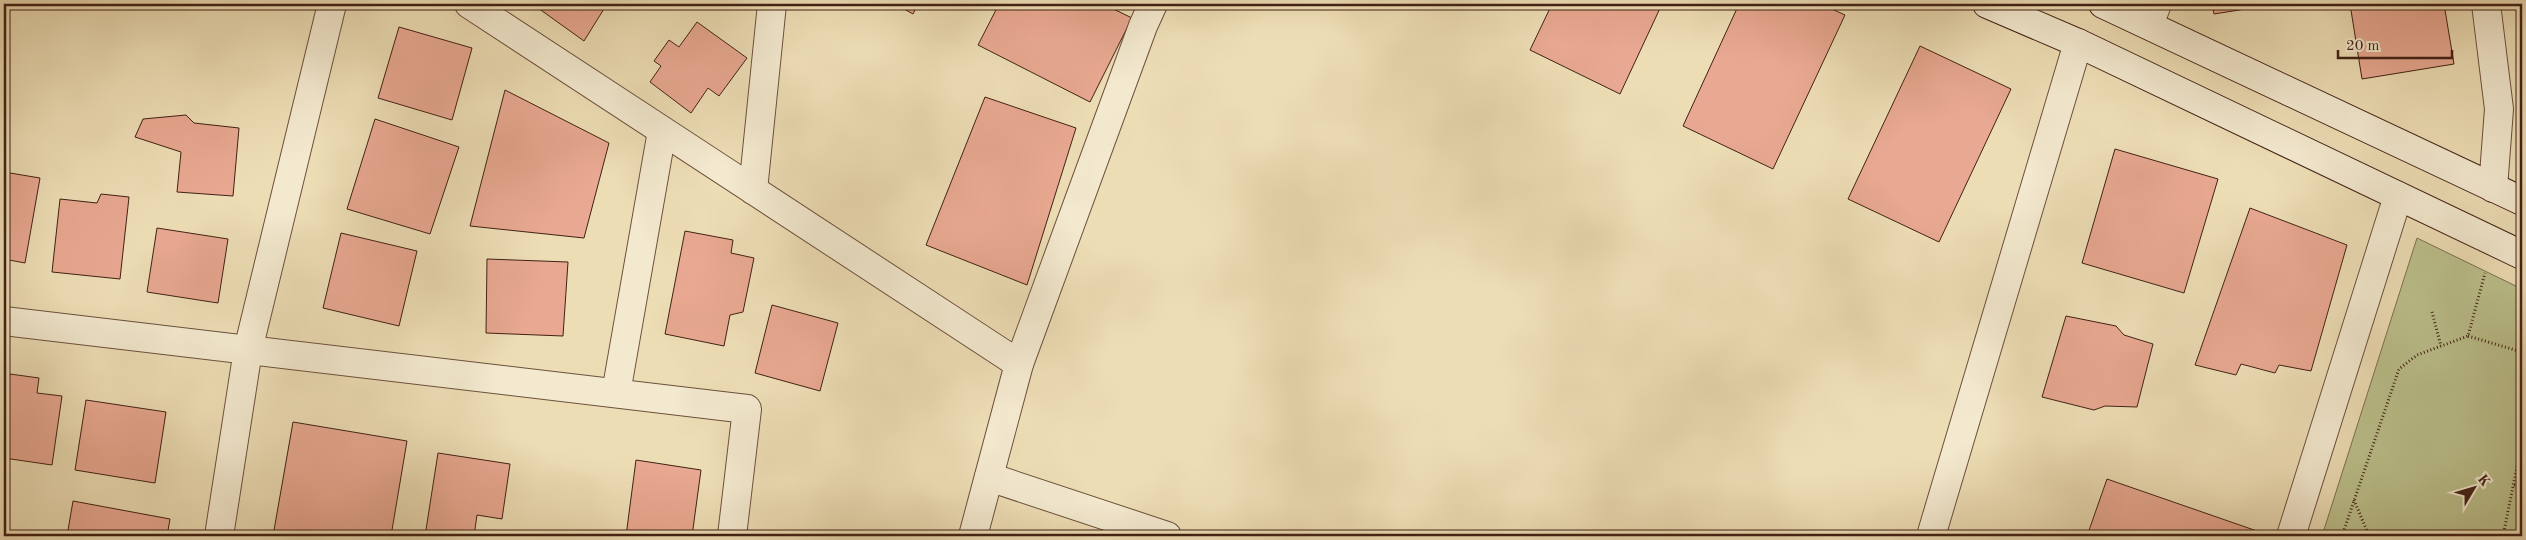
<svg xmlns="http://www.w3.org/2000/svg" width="2526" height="540" viewBox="0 0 2526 540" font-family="'Old Standard TT',serif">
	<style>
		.green { fill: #bbc08c; stroke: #7e7050 }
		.building { fill: #e8a891; stroke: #412115 }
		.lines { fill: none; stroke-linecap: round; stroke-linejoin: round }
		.minor-casing { stroke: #6c503d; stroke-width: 30 }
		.secondary-casing { stroke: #412115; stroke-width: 30 }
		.path { stroke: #412115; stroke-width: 3; stroke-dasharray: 1 2.5; stroke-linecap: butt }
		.minor { stroke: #f3e9cf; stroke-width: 28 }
		.secondary { stroke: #f3e9cf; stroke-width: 28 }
	</style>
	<rect width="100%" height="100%" fill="#edddb5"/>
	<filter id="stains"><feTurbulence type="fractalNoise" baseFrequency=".004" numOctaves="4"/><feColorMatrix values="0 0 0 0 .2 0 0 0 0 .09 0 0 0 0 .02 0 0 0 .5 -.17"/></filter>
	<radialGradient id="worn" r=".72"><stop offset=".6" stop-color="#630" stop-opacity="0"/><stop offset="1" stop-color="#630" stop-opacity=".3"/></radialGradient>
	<path class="green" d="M2417,238L2522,289V536H2322Z"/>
	<g class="building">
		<path d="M540,4H607L584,41L538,8Z"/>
		<path d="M895,4H918L913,14Z"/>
		<path d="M999,4H1103L1132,18L1090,102L978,45Z"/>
		<path d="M1552,4H1662L1620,94L1530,50Z"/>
		<path d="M1739,4H1821L1845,15L1773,169L1683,126Z"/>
		<path d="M2212,4H2277L2214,14Z"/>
		<path d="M2350,4H2444L2454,64L2362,79Z"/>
		<path d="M697,22L747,58L719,96L708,88L691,113L650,82L661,66L654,61L669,40L679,47Z"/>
		<path d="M399,27L472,48L452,120L378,98Z"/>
		<path d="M1920,46L2011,89L1939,242L1848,199Z"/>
		<path d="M505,90L609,143L584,238L470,226Z"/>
		<path d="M985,97L1076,128L1027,285L926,245Z"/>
		<path d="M186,115L194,123L239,128L233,196L177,192L181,152L135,137L143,119Z"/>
		<path d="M375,119L459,147L430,234L347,209Z"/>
		<path d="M2115,149L2218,179L2184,293L2082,263Z"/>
		<path d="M4,172L40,178L25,263L4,259Z"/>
		<path d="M101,194L129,197L120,279L52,272L60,199L97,203Z"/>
		<path d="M2250,208L2347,245L2311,371L2279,365L2275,373L2241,364L2236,375L2195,365Z"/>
		<path d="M157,228L228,239L218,303L147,292Z"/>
		<path d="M685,231L733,240L731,253L754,258L743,312L730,315L724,346L665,334Z"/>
		<path d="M341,233L417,251L399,326L323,308Z"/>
		<path d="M487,259L568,262L563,336L486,333Z"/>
		<path d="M772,305L838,323L820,391L755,373Z"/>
		<path d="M2066,316L2116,326L2124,335L2153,344L2137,407L2105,406L2094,410L2042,397Z"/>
		<path d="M10,374L39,378L37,393L62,396L52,465L4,458V388L8,389Z"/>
		<path d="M86,400L166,412L155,483L75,470Z"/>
		<path d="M293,422L407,441L391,536H273Z"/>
		<path d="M438,453L510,464L502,519L477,515L474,536H425Z"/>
		<path d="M636,460L701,470L692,536H626Z"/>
		<path d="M2107,479L2257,531L2256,536H2087Z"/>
		<path d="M73,501L170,519L167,536H67Z"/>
	</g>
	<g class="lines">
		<defs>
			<g id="minor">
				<path d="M469,4L1019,364"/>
				<path d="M2486,4L2499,109L2493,188"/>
				<path d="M2149,25L2157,4"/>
				<path d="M753,190L772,4"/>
				<path d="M4,321L747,409L732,536"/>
				<path d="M616,393L662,131"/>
				<path d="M989,477L1167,536"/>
				<path d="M219,536L248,350L332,4"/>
				<path d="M973,536L1019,364L1143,26L1153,4"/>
				<path d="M1931,536L2078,43"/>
				<path d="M2291,536L2398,196"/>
			</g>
			<g id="secondary">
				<path d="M1987,4L2078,43L2522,255"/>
				<path d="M2103,4L2522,201"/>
			</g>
		</defs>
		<use href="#minor" class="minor-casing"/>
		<use href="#secondary" class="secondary-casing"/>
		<g class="path">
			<path d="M2432,312L2441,346"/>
			<path d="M2468,336L2522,352"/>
			<path d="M2514,485L2522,488"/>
			<path d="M2354,500L2369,536"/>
			<path d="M2342,536L2399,369L2417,355L2468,336L2485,273"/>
			<path d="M2503,536L2522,442"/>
		</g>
		<use href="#minor" class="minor"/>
		<use href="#secondary" class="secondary"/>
	</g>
	<rect width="2526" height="540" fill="none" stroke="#edddb5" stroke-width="20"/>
	<rect x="5" y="5" width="2516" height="530" fill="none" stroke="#412115" stroke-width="2.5"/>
	<rect x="10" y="10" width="2506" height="520" fill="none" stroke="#412115"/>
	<g transform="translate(2474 488) rotate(52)" stroke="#f3e9cf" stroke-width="4" paint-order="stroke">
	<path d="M0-4L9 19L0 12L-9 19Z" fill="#412115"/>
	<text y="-8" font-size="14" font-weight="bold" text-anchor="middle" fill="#412115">K</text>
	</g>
	<path d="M2338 50v8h114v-8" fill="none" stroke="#412115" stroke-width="2.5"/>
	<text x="2346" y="50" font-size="15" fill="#412115" stroke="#f3e9cf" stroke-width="4" paint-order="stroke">20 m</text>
	<rect width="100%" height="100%" filter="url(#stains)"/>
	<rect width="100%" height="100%" fill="url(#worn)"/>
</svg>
